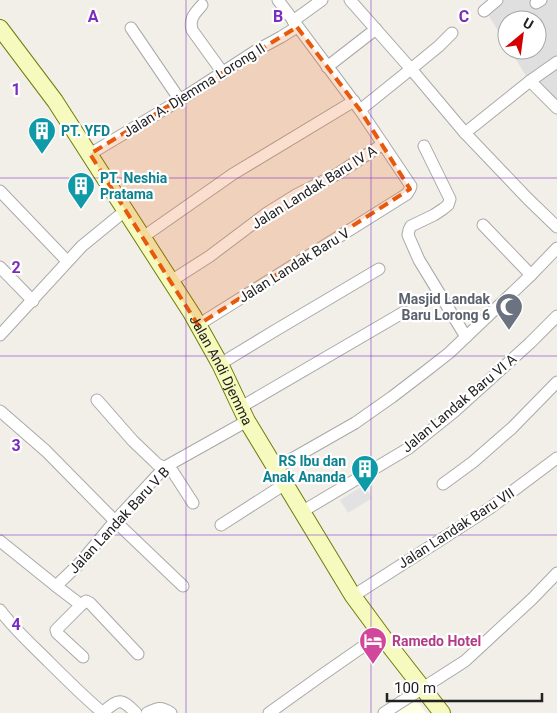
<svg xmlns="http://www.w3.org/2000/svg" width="557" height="713" viewBox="0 0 557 713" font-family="Roboto,sans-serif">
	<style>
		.residential { fill: #e0dfdf }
		.education { fill: #ffffe5 }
		.parking { fill: #e2e2e2 }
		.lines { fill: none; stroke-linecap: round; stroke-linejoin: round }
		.minor-casing { stroke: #a9a9a9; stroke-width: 13 }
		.secondary-casing { stroke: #707d05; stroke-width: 18 }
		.minor { stroke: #fff; stroke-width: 11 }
		.secondary { stroke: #f7fabf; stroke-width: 16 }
		.marked { fill: #e8590c; fill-opacity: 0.2; stroke: #e8590c; stroke-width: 4; stroke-dasharray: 10 6; stroke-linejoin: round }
		.grid { fill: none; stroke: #7b2cbf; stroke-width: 1; stroke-opacity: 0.55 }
		.labels { text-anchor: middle; stroke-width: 4.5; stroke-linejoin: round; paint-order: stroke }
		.street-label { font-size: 14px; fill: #222; stroke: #fff }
		.culture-label { font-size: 14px; font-weight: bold; fill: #0d838f; stroke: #fff; text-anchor: start }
		.worship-label { font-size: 14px; font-weight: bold; fill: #5b616d; stroke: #fff; text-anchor: end }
		.hotel-label { font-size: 14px; font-weight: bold; fill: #b23c85; stroke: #fff; text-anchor: start }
		.grid-label { font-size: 16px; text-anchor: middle; font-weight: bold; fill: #7b2cbf; stroke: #fff; stroke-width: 4.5; stroke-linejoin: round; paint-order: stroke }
	</style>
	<rect width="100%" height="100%" fill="#f2efe9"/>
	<path class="residential" d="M502,0H557V113L535,90L510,50H537V20H507V45L487,13Z"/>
	<path class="education" d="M414,697L426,713H388Z"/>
	<path class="parking" d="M364,485L372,498L348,513L340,500Z"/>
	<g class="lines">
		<defs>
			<g id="minor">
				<path d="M350,0L411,69L439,46L452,33"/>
				<path d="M536,3L541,0"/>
				<path d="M202,5C195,13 189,18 192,30L223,73"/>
				<path d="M484,11L497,0"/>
				<path d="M293,21L322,0"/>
				<path d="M131,28L180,100"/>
				<path d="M327,67L376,29"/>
				<path d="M530,81L557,108"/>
				<path d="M360,110L411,69L465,133L528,199L557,227"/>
				<path d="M465,133L530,81L557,62"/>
				<path d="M424,146L450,199L448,205L443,209L434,215L411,226L409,230L408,235L419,260L466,337"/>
				<path d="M90,154L180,100L257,50L281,37L297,27"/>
				<path d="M0,191L67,261"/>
				<path d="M483,225L531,275"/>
				<path d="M143,237L233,174L354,101"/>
				<path d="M0,267L33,301"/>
				<path d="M171,281L210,256L267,213L296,195L339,173L383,144"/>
				<path d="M198,325L407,194L410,189L411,186L360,110L278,0"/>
				<path d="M0,335L82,246L126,210"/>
				<path d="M220,364L276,330L379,269"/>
				<path d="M97,400L133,441L154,461L157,464L173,472L193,503"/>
				<path d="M241,407L404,312"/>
				<path d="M0,411L46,451L115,521L183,586"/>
				<path d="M276,468L355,423L392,397L426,371L449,353L531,275L557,248"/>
				<path d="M443,484L473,462L512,428L557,382"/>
				<path d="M303,511L409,448L455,411L530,343L557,316"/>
				<path d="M221,525L285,484"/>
				<path d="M0,541L56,586L80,563L115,521L165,467L247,421"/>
				<path d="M56,586L81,605"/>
				<path d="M353,596L490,508L557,458"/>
				<path d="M0,610C14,629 32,645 49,662C66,679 84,697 103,713"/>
				<path d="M83,657L57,633L56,630L81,605L86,601L90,603L138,654"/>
				<path d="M102,713C119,699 120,697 136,713"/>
				<path d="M147,713C157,708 161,706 171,713"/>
				<path d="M269,713L322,675L381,634"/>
				<path d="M384,713L465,661L532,599L557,573"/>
			</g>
			<g id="secondary">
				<path id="s1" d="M0,28L55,101L192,314L220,364L247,421L353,596L392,649L442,713"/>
			</g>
		</defs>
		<use href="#minor" class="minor-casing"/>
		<use href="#secondary" class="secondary-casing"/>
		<use href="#minor" class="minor"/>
		<use href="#secondary" class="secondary"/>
	</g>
	<path class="marked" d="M297,27L360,110L410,189L198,325L90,154Z"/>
	<path class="grid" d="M186,0V713M371,0V713M0,178H557M0,356H557M0,535H557"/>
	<defs>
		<symbol id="building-pin" viewBox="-11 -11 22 30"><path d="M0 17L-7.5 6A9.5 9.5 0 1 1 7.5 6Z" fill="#0f9aa8" stroke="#fff"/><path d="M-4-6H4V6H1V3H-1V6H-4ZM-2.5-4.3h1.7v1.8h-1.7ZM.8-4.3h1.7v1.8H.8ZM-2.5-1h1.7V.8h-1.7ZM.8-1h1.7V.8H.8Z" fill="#fff"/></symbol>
		<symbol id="mosque-pin" viewBox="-11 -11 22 30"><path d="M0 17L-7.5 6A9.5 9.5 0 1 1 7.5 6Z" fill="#6b7280" stroke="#fff"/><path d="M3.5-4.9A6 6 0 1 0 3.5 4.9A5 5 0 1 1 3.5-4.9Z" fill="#fff"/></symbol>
		<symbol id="hotel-pin" viewBox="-11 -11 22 30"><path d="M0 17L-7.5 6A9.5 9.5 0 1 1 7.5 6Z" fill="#d1479c" stroke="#fff"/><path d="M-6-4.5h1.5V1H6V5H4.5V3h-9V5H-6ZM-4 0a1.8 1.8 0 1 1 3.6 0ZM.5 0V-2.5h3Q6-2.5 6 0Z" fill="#fff"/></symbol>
	</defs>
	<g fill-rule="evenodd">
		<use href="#building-pin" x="26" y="115" width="32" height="43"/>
		<use href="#building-pin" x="65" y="170" width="32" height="43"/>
		<use href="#mosque-pin" x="493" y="291" width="32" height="43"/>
		<use href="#building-pin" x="349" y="453" width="32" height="43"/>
		<use href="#hotel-pin" x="357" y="625" width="32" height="43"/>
	</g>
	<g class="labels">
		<g class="street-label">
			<text transform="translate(194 90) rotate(-32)" y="5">Jalan A. Djemma Lorong II</text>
			<text transform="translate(314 187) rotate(-32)" y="5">Jalan Landak Baru IV A</text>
			<text transform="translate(294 265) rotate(-32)" y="5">Jalan Landak Baru V</text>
			<text dy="5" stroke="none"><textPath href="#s1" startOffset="408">Jalan Andi Djemma</textPath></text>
			<text transform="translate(459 403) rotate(-40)" y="5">Jalan Landak Baru VI A</text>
			<text transform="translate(119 520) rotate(-47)" y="5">Jalan Landak Baru V B</text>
			<text transform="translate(456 528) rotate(-33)" y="5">Jalan Landak Baru VII</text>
		</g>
		<g class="culture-label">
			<text x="61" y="136">PT. YFD</text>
			<text x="100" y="183">PT. Neshia<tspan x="100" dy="16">Pratama</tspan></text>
			<text x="346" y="466" text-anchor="end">RS Ibu dan<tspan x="346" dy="16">Anak Ananda</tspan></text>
		</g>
		<g class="worship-label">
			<text x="490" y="304">Masjid Landak<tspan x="490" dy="16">Baru Lorong 6</tspan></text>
		</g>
		<g class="hotel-label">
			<text x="392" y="646">Ramedo Hotel</text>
		</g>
	</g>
	<g class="grid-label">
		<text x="93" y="22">A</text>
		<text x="278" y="22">B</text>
		<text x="464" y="22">C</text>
		<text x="16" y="95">1</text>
		<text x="16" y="273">2</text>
		<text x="16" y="451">3</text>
		<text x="16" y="630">4</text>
	</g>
	<g transform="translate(522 35) rotate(29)"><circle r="24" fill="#ffffff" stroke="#a7a7a7"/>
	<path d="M0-4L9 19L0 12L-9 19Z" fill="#d40000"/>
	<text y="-8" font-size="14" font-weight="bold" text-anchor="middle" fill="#222222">U</text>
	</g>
	<path d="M387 693v8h155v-8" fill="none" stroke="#222222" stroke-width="2.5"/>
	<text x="394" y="693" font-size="15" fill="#222222" stroke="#ffffff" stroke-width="4" paint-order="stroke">100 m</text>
</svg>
